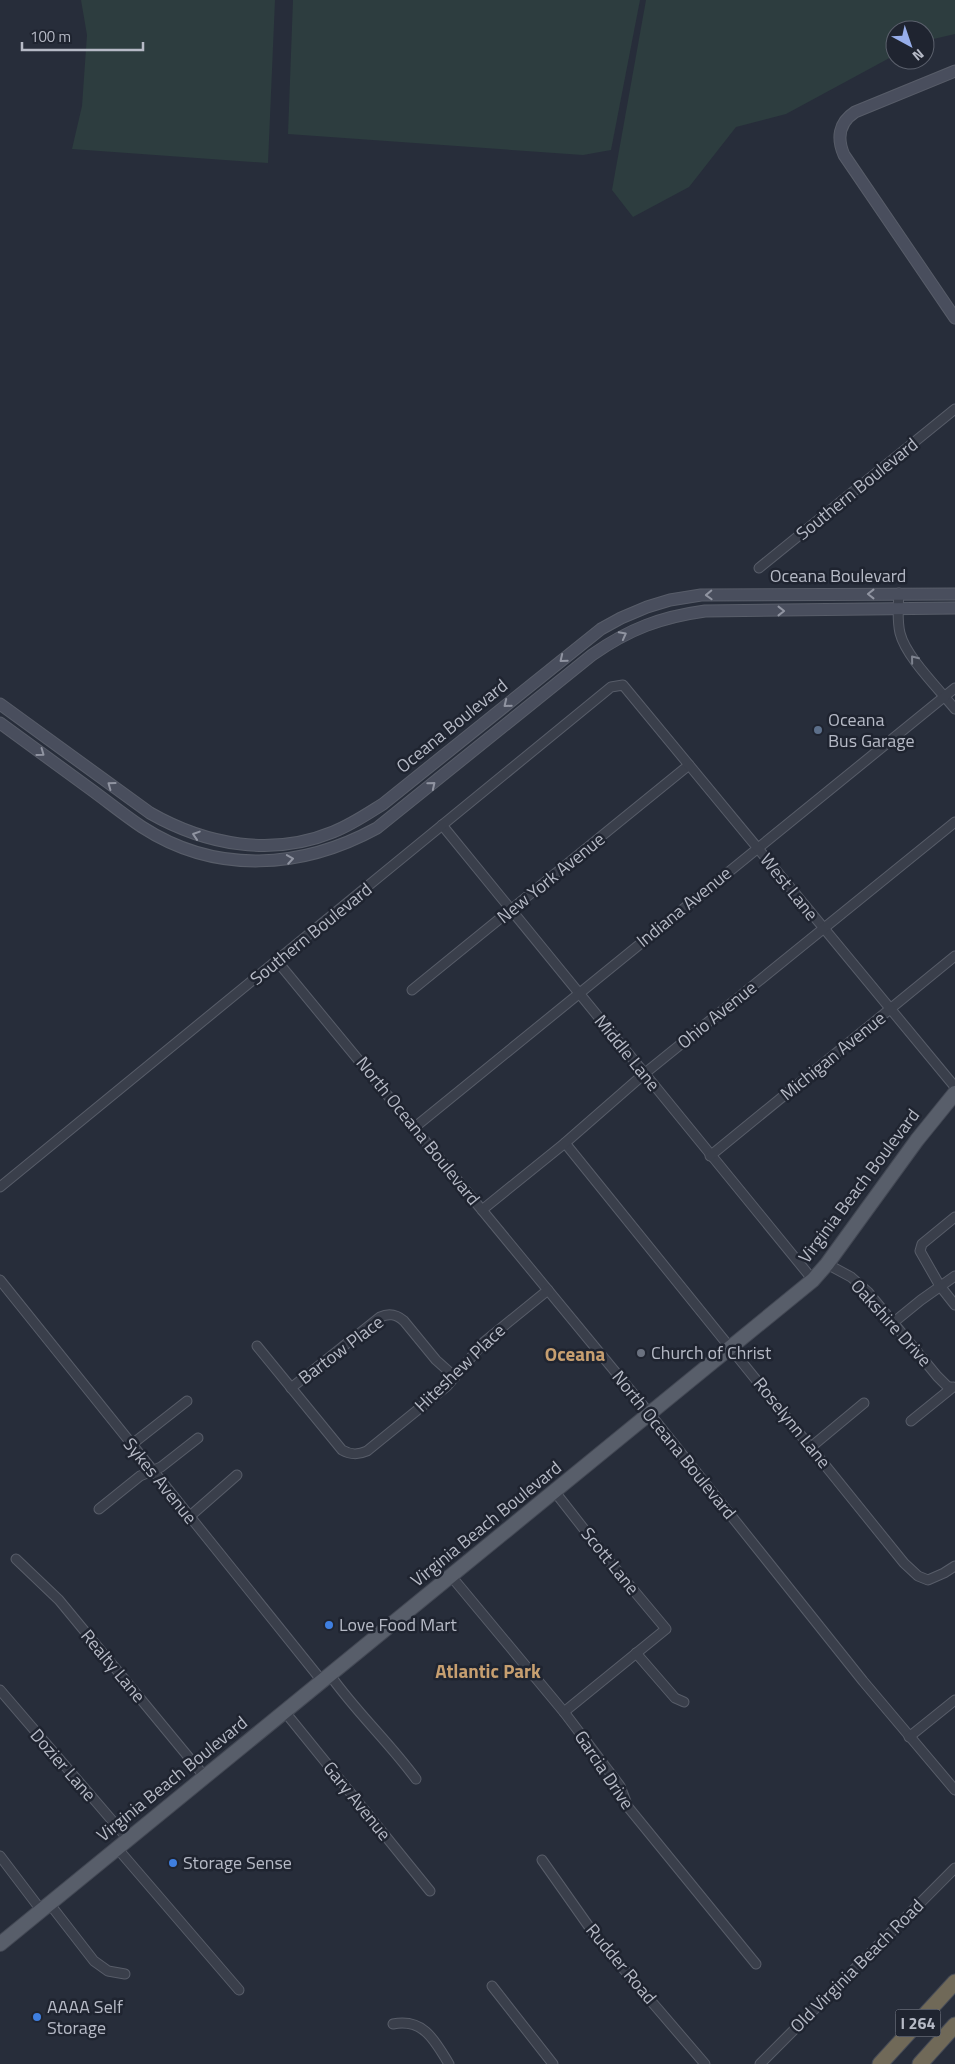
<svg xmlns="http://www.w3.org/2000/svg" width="955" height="2064" viewBox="0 0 955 2064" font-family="'Titillium Web',sans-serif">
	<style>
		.green { fill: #2d3d3f }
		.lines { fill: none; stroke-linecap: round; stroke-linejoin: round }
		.street-casing { stroke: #585d69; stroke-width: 11 }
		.secondary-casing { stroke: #585d69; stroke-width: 13 }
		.primary-casing { stroke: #434854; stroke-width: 16 }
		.highway-casing { stroke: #454a56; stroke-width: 17 }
		.street { stroke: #3a3f4b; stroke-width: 9 }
		.secondary { stroke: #494e5d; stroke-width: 11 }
		.primary { stroke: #585e6a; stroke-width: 14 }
		.highway { stroke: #706958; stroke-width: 15 }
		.oneway { stroke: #9094a1 }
		.oneway2 { stroke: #7e838f }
		.service-dot { fill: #5c6f8a; stroke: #1f2430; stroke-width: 2 }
		.worship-dot { fill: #6b7280; stroke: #1f2430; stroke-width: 2 }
		.shop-dot { fill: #3f7fe0; stroke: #1f2430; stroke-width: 2 }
		.labels { text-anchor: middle; stroke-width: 5; stroke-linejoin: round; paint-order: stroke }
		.shield { fill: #1f2430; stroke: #898d99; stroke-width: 1 }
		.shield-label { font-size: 16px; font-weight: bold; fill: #b6bac6 }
		.street-label { font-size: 18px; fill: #b6bac6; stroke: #1f2430 }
		.poi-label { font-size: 18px; fill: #b6bac6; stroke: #1f2430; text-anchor: start }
		.neighbourhood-label { font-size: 19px; font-weight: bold; fill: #c79f70; stroke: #1f2430 }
	</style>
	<rect width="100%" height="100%" fill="#272d3a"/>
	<g class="green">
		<path d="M81,0H275L268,163L72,149L82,106L87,35Z"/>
		<path d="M293,0H640L611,150L583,155L288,134Z"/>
		<path d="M646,0H955V34L925,41V30H895V55L786,114L736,127L689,187L633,217L612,190Z"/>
	</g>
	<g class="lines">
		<defs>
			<g id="street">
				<path d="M759,568L955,409"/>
				<path d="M899,593C898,606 897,620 900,633C906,657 938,688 955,709"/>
				<path d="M442,825L813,1280"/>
				<path d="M277,961L650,1414L863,1681L955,1790"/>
				<path d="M412,990L689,765"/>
				<path d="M415,1127L955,688"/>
				<path d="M565,1143L904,1563L918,1576L928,1580L944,1573L955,1566"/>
				<path d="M710,1156L955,956"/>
				<path d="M0,1187L611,687L623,685L955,1087"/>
				<path d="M482,1210L565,1143L644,1074L955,822"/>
				<path d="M955,1217L922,1244L920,1251L940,1286L955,1305"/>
				<path d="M827,1264L851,1277L868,1292L937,1376L947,1386L950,1387"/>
				<path d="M0,1280L322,1681"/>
				<path d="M894,1322L921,1300L955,1276"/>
				<path d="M257,1346L342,1450C351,1455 358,1455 367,1451L447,1386L484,1342L548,1290"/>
				<path d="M291,1388L380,1317C389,1313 396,1314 404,1321L436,1360L455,1377"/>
				<path d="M911,1421L953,1387"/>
				<path d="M131,1445L187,1401"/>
				<path d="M811,1447L864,1403"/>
				<path d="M555,1492L605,1556L666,1629L564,1712"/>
				<path d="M99,1509L140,1476L161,1467L198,1438"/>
				<path d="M189,1517L237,1475"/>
				<path d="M16,1559L59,1600L205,1777"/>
				<path d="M451,1576L564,1712L620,1786L628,1807L756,1964"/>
				<path d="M636,1653L675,1698L684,1702"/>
				<path d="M330,1675C356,1712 389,1742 416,1779"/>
				<path d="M0,1690L128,1839"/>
				<path d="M285,1712L430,1891"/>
				<path d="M909,1737L955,1700"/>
				<path d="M117,1848L239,1990"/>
				<path d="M0,1856L41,1910"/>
				<path d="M542,1860L597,1938L705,2064"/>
				<path d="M49,1903L94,1961L108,1971L125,1974"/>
				<path d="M492,1986L553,2064"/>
				<path d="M393,2024C424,2018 435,2041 449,2064"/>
				<path d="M760,2064L955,1868"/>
			</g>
			<g id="secondary">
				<path d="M955,71L855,112C838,123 837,139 844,155L955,318"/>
				<path d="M0,704L150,813C206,845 272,857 333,832C351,825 367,814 383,804L601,629L621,618L647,607L670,600L701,595L955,594"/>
				<path d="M0,723C30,745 60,767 89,788C107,801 124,815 142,827C216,875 302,869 377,828L592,655C629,629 661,617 705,611L955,608"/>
			</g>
			<path id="primary" d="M0,1944L813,1280L827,1264L917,1140L955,1093"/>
			<g id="highway">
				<path d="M880,2064L955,1982"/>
				<path d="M920,2064L955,2025"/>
			</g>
		</defs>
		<use href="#street" class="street-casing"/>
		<use href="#secondary" class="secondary-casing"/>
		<use href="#primary" class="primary-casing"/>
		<use href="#highway" class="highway-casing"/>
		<use href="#street" class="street"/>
		<use href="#secondary" class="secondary"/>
		<use href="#primary" class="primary"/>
		<use href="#highway" class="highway"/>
	</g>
	<defs><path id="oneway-chevron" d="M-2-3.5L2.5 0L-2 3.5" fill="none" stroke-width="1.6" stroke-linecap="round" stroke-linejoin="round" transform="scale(1.25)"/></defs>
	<g class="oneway">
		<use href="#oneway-chevron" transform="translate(871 594) rotate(180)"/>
		<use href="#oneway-chevron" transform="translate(709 595) rotate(178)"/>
		<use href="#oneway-chevron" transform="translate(781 611)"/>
		<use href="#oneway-chevron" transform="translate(623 635) rotate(-28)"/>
		<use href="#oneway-chevron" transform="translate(563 659) rotate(141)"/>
		<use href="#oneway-chevron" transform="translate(507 704) rotate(141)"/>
		<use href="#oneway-chevron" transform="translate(41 753) rotate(36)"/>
		<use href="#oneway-chevron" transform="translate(111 785) rotate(-144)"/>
		<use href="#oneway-chevron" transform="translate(432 785) rotate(-39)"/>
		<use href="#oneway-chevron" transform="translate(196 835) rotate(-162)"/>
		<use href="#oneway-chevron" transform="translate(290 859) rotate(-9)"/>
	</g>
	<use class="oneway2" href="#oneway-chevron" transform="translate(914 659) rotate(-129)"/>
	<circle class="service-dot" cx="818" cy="730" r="5"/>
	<circle class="worship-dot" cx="641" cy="1353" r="5"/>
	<g class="shop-dot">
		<circle cx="329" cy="1625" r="5"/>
		<circle cx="173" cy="1863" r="5"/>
		<circle cx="37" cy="2017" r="5"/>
	</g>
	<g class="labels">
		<rect class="shield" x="895.5" y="2009.5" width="45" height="27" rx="4"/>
		<g class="shield-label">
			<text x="918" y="2029">I 264</text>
		</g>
		<g class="street-label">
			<text transform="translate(857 489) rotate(-39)" y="6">Southern Boulevard</text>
			<text x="838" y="582">Oceana Boulevard</text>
			<text transform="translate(452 726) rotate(-39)" y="6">Oceana Boulevard</text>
			<text transform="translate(551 878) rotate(-39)" y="6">New York Avenue</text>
			<text transform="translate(789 887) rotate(51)" y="6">West Lane</text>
			<text transform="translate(684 907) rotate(-39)" y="6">Indiana Avenue</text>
			<text transform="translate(311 934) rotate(-39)" y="6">Southern Boulevard</text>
			<text transform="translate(717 1015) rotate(-39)" y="6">Ohio Avenue</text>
			<text transform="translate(627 1053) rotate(51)" y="6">Middle Lane</text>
			<text transform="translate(833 1056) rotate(-39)" y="6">Michigan Avenue</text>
			<text transform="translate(418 1131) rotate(51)" y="6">North Oceana Boulevard</text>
			<text transform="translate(859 1186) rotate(-53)" y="6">Virginia Beach Boulevard</text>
			<text transform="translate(891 1323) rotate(48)" y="6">Oakshire Drive</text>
			<text transform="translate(341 1350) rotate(-37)" y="6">Bartow Place</text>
			<text transform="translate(460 1368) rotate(-44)" y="6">Hiteshew Place</text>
			<text transform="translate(792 1423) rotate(51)" y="6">Roselynn Lane</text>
			<text transform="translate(674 1445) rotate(51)" y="6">North Oceana Boulevard</text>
			<text transform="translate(160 1481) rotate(51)" y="6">Sykes Avenue</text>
			<text transform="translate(486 1524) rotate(-39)" y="6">Virginia Beach Boulevard</text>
			<text transform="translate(610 1561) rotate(51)" y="6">Scott Lane</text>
			<text transform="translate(113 1666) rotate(50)" y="6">Realty Lane</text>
			<text transform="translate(63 1765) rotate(49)" y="6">Dozier Lane</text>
			<text transform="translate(604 1770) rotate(56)" y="6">Garcia Drive</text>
			<text transform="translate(172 1779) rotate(-39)" y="6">Virginia Beach Boulevard</text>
			<text transform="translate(357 1801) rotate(51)" y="6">Gary Avenue</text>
			<text transform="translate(621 1964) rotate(50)" y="6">Rudder Road</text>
			<text transform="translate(857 1966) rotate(-45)" y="6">Old Virginia Beach Road</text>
		</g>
		<g class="poi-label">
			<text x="828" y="726">Oceana<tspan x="828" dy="21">Bus Garage</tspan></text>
			<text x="651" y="1359">Church of Christ</text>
			<text x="339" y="1631">Love Food Mart</text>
			<text x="183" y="1869">Storage Sense</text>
			<text x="47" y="2013">AAAA Self<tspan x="47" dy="21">Storage</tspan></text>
		</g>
		<g class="neighbourhood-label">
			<text x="575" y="1361">Oceana</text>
			<text x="488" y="1678">Atlantic Park</text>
		</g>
	</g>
	<g transform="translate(910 45) rotate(140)"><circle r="24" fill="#1f2430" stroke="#5b606c"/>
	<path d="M0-4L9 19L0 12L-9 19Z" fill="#97aeea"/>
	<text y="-8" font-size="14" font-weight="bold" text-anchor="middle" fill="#b6bac6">N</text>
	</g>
	<path d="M22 42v8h121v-8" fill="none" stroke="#b6bac6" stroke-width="2.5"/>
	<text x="30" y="42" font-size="15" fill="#b6bac6" stroke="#1f2430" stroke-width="4" paint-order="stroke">100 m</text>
</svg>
